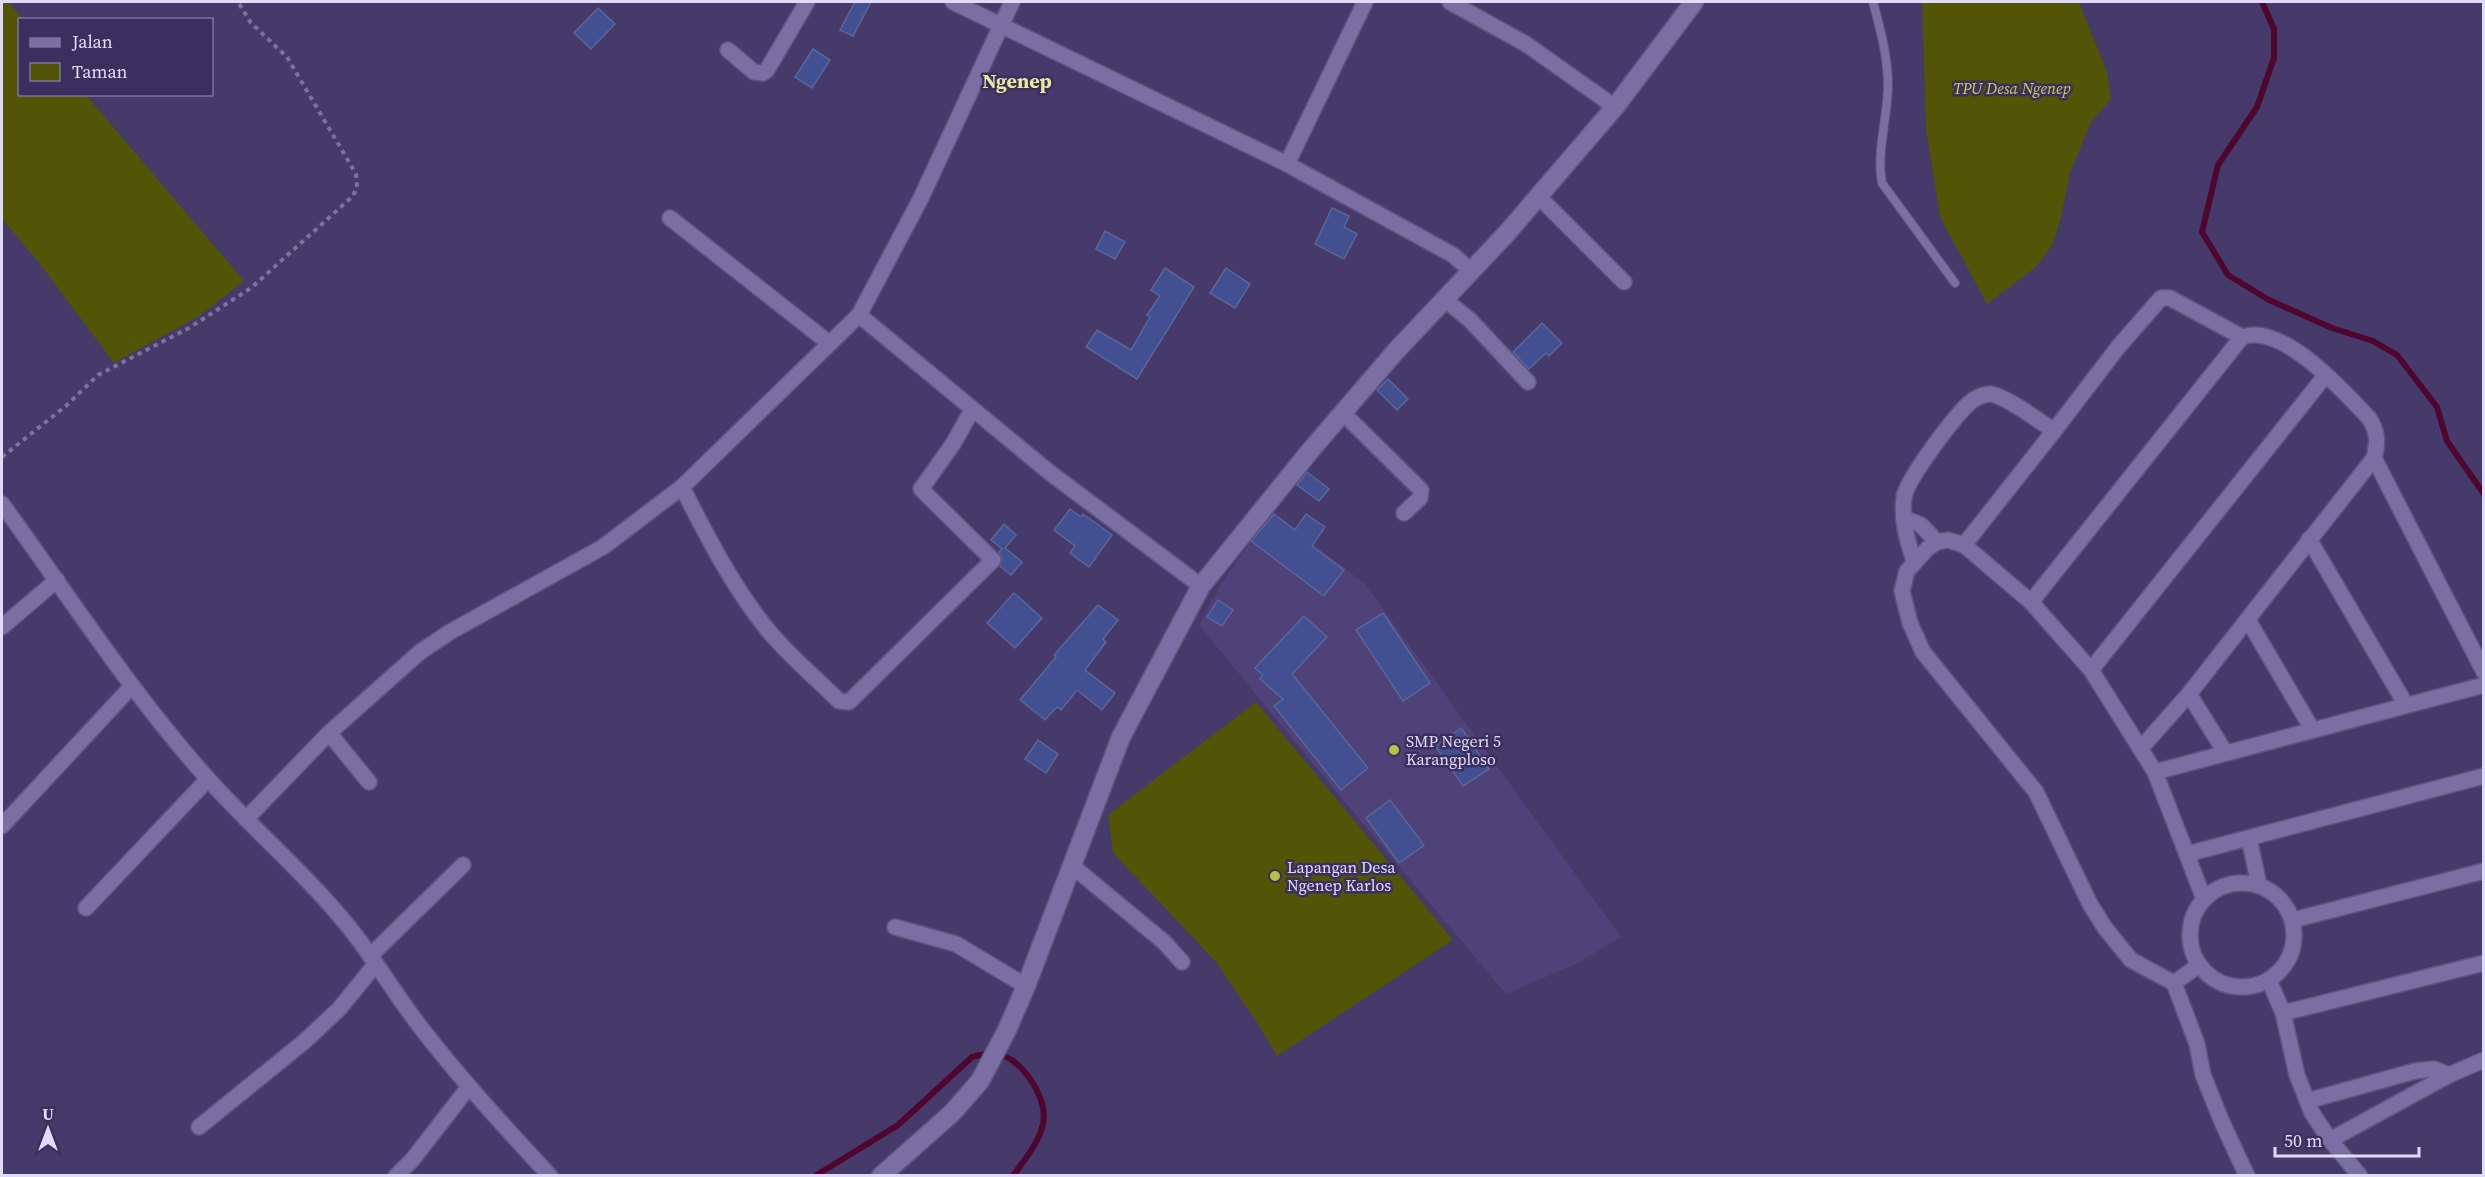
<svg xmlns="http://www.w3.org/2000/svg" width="2485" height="1177" viewBox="0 0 2485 1177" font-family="'Source Serif 4',serif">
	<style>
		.built { fill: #4f4279 }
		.green { fill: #515505 }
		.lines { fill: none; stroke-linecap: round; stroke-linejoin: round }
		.stream { stroke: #4e062e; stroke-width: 6 }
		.building { fill: #425092; stroke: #5a6698; stroke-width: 1.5 }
		.lane-casing { stroke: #5e547d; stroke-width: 10 }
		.street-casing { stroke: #5e547d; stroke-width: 18 }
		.secondary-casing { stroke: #5e547d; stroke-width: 21 }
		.path { stroke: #7c739d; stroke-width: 4; stroke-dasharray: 4.5 4.5; stroke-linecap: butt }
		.lane { stroke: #796fa3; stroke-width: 8 }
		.street { stroke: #796fa3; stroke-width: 15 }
		.secondary { stroke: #796fa3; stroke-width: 18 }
		.poi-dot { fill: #b9c046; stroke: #3a2f5e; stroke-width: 2 }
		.labels { text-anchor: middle; stroke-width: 5; stroke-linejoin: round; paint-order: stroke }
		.park-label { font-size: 16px; font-style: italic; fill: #c6ce5c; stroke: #3a2f5e }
		.poi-label { font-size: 16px; fill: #e0dbf9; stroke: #3a2f5e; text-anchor: start }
		.quarter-label { font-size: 20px; font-weight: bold; fill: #e4eb9d; stroke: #3a2f5e }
	</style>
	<rect width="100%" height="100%" fill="#453a6a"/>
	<path class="built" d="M1271,512L1365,584L1621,937L1576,964L1506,994L1315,766L1199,625L1220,586Z"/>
	<g class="green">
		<path d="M2,2H8L23,19L20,20V94L86,95L244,281L199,316L114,363L40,264L2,219Z"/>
		<path d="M1922,2H2079L2107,72L2111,99L2091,122L2070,173L2061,217L2053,244L2036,267L1987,304L1940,217L1926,129Z"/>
		<path d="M1256,702L1453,940L1277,1056L1256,1021L1216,962L1113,853L1108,815Z"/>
	</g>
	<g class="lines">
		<g class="stream">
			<path d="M2262,2L2274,29V58L2257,107L2218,165L2202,232L2228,275L2269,300L2332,328L2373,341L2397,355L2437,407L2447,441L2484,494"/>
			<path d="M815,1176L898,1125L972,1057C983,1053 1001,1053 1012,1060C1029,1073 1048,1101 1043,1124C1039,1143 1024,1160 1013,1176"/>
		</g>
	</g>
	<g class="building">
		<path d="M855,2H871L853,36L840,30Z"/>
		<path d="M598,8L615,24L591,49L574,33Z"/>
		<path d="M813,49L830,60L812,88L795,77Z"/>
		<path d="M1332,208L1349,216L1344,227L1357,234L1344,259L1315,244Z"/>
		<path d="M1105,231L1125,242L1115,259L1096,249Z"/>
		<path d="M1165,268L1194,287L1137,379L1086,347L1097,330L1131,350L1150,317L1147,315L1160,296L1151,290Z"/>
		<path d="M1226,268L1250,284L1235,308L1210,293Z"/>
		<path d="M1542,323L1562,343L1549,356L1546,353L1529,369L1513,352Z"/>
		<path d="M1388,379L1408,399L1397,410L1377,390Z"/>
		<path d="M1307,472L1329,489L1319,501L1297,485Z"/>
		<path d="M1070,509L1081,517L1083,514L1112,535L1089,567L1070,553L1075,546L1054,530Z"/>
		<path d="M1274,514L1295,530L1306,514L1325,527L1312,546L1344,570L1324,596L1251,541Z"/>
		<path d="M1004,524L1016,535L1005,548L1022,562L1011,575L1000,566L1002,558L999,552L1002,549L991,540Z"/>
		<path d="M1014,593L1042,618L1015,648L987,623Z"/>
		<path d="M1218,600L1233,610L1222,626L1207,617Z"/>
		<path d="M1098,605L1118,620L1103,639L1106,642L1085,670L1115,693L1102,710L1077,690L1061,710L1057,707L1045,720L1020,700L1056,657L1054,655Z"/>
		<path d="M1383,613L1430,683L1403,701L1356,630Z"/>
		<path d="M1304,616L1327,637L1292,674L1368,768L1341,790L1274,706L1283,699L1260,679L1263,675L1255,668Z"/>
		<path d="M1461,728L1489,769L1463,786L1435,746Z"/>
		<path d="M1038,740L1058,754L1046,773L1025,759Z"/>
		<path d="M1390,800L1424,845L1399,863L1366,818Z"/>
	</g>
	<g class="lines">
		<defs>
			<path id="lane" d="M1873,2C1880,28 1888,57 1888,85C1888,117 1876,151 1882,183L1955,283"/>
			<g id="street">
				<path d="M953,2L1287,164L1453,255L1470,270"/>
				<path d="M1450,2L1526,44L1615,107"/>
				<path d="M728,50L754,72L763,73L767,70L807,2"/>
				<path d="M1287,164L1365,2"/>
				<path d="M1538,196L1624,282"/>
				<path d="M670,218L829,343"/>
				<path d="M1444,299L1470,320L1528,382"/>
				<path d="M859,315L1049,472L1201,586"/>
				<path d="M1344,414L1421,490L1420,498L1404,513"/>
				<path d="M2374,458L2484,672"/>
				<path d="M682,487C707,536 732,586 767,629C788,655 815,677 839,701L849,702L993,560L921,489L953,444L972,410"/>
				<path d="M2,504C69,596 131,693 208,779C253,829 306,874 348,926C375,959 396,996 422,1029C462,1081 506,1128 550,1176"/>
				<path d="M1904,518L1921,525L1937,542"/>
				<path d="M2309,539L2406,705"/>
				<path d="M1964,545L2054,431"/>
				<path d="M1914,561C1907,540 1901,519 1904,497C1907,479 1957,412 1973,400C1978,397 1984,394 1990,394C2004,395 2041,422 2054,431L2119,346L2161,298H2170L2242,337C2282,322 2343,391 2369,418C2378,432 2378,442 2374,458L2189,694L2141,748"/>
				<path d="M2031,602L2242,337"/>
				<path d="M2248,620L2312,729"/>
				<path d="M2,627L57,580"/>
				<path d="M2091,670L2325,376"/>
				<path d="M2189,694L2225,752"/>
				<path d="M329,733L369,782"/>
				<path d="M2155,772L2484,685"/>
				<path d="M246,819L329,733L420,652L450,632L603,547L682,487L859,315L921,198L1012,2"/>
				<path d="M2,826L132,686"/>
				<path d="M2249,838L2259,885"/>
				<path d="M2187,854L2484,776"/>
				<path d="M1071,865L1164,942L1182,962"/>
				<circle cx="2242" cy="935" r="52"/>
				<path d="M2204,899L2155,772L2091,670L2031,602L1964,545L1948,540L1937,542L1928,548L1907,571L1902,591L1910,623L1923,652L2036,792L2090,904L2105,928L2131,960L2174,983L2197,1044L2203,1075L2222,1122L2247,1176"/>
				<path d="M86,908L208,779"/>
				<path d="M2293,920L2484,871"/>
				<path d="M895,927L956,944L1026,986"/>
				<path d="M370,956L463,865"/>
				<path d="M2269,980L2283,1013L2297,1075L2312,1113L2330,1140L2360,1176"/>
				<path d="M2174,983L2199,965"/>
				<path d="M2283,1013L2484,963"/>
				<path d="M2307,1101L2415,1071L2434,1069L2449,1075"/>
				<path d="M199,1127L305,1041L339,1009L375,965"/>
				<path d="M2330,1140L2449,1075L2484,1060"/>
				<path d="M396,1176L413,1159L468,1088"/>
			</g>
			<path id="secondary" d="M881,1176L952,1113L980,1081L988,1066L1007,1030L1026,986L1121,737L1201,586L1310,451L1395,352L1507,233L1615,107L1694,2"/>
		</defs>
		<use href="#lane" class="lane-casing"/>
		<use href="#street" class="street-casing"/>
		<use href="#secondary" class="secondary-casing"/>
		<path class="path" d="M2,457L67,405L98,375L189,328L251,288L353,196L357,187L356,174L287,57L251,23L238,2"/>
		<use href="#lane" class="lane"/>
		<use href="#street" class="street"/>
		<use href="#secondary" class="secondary"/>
	</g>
	<g class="poi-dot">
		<circle cx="1394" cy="750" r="6"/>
		<circle cx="1275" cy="876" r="6"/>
	</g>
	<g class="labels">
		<g class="park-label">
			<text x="2012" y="94">TPU Desa Ngenep</text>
		</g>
		<g class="poi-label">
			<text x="1406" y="747">SMP Negeri 5<tspan x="1406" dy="18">Karangploso</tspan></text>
			<text x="1287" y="873">Lapangan Desa<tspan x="1287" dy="18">Ngenep Karlos</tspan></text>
		</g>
		<g class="quarter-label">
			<text x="1017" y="88">Ngenep</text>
		</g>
	</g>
	<rect width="2485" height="1177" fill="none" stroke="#e0dbf9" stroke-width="6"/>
	<rect x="18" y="18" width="195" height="78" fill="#3a2f5e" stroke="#7c749c" stroke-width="1.5"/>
	<rect x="30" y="38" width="30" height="9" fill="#796fa3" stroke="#7c749c" stroke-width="1.5"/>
	<text x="72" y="48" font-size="18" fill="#e0dbf9">Jalan</text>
	<rect x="30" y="63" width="30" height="18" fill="#515505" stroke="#7c749c" stroke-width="1.5"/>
	<text x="72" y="78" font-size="18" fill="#e0dbf9">Taman</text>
	<g transform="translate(48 1129)" stroke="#3a2f5e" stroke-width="4.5" paint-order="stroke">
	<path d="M0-4.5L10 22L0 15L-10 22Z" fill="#e0dbf9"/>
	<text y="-9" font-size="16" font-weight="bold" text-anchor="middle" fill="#e0dbf9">U</text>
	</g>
	<path d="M2275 1147v9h144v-9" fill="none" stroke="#e0dbf9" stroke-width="3"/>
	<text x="2284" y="1147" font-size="18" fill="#e0dbf9" stroke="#3a2f5e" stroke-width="4.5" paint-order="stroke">50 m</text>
</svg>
